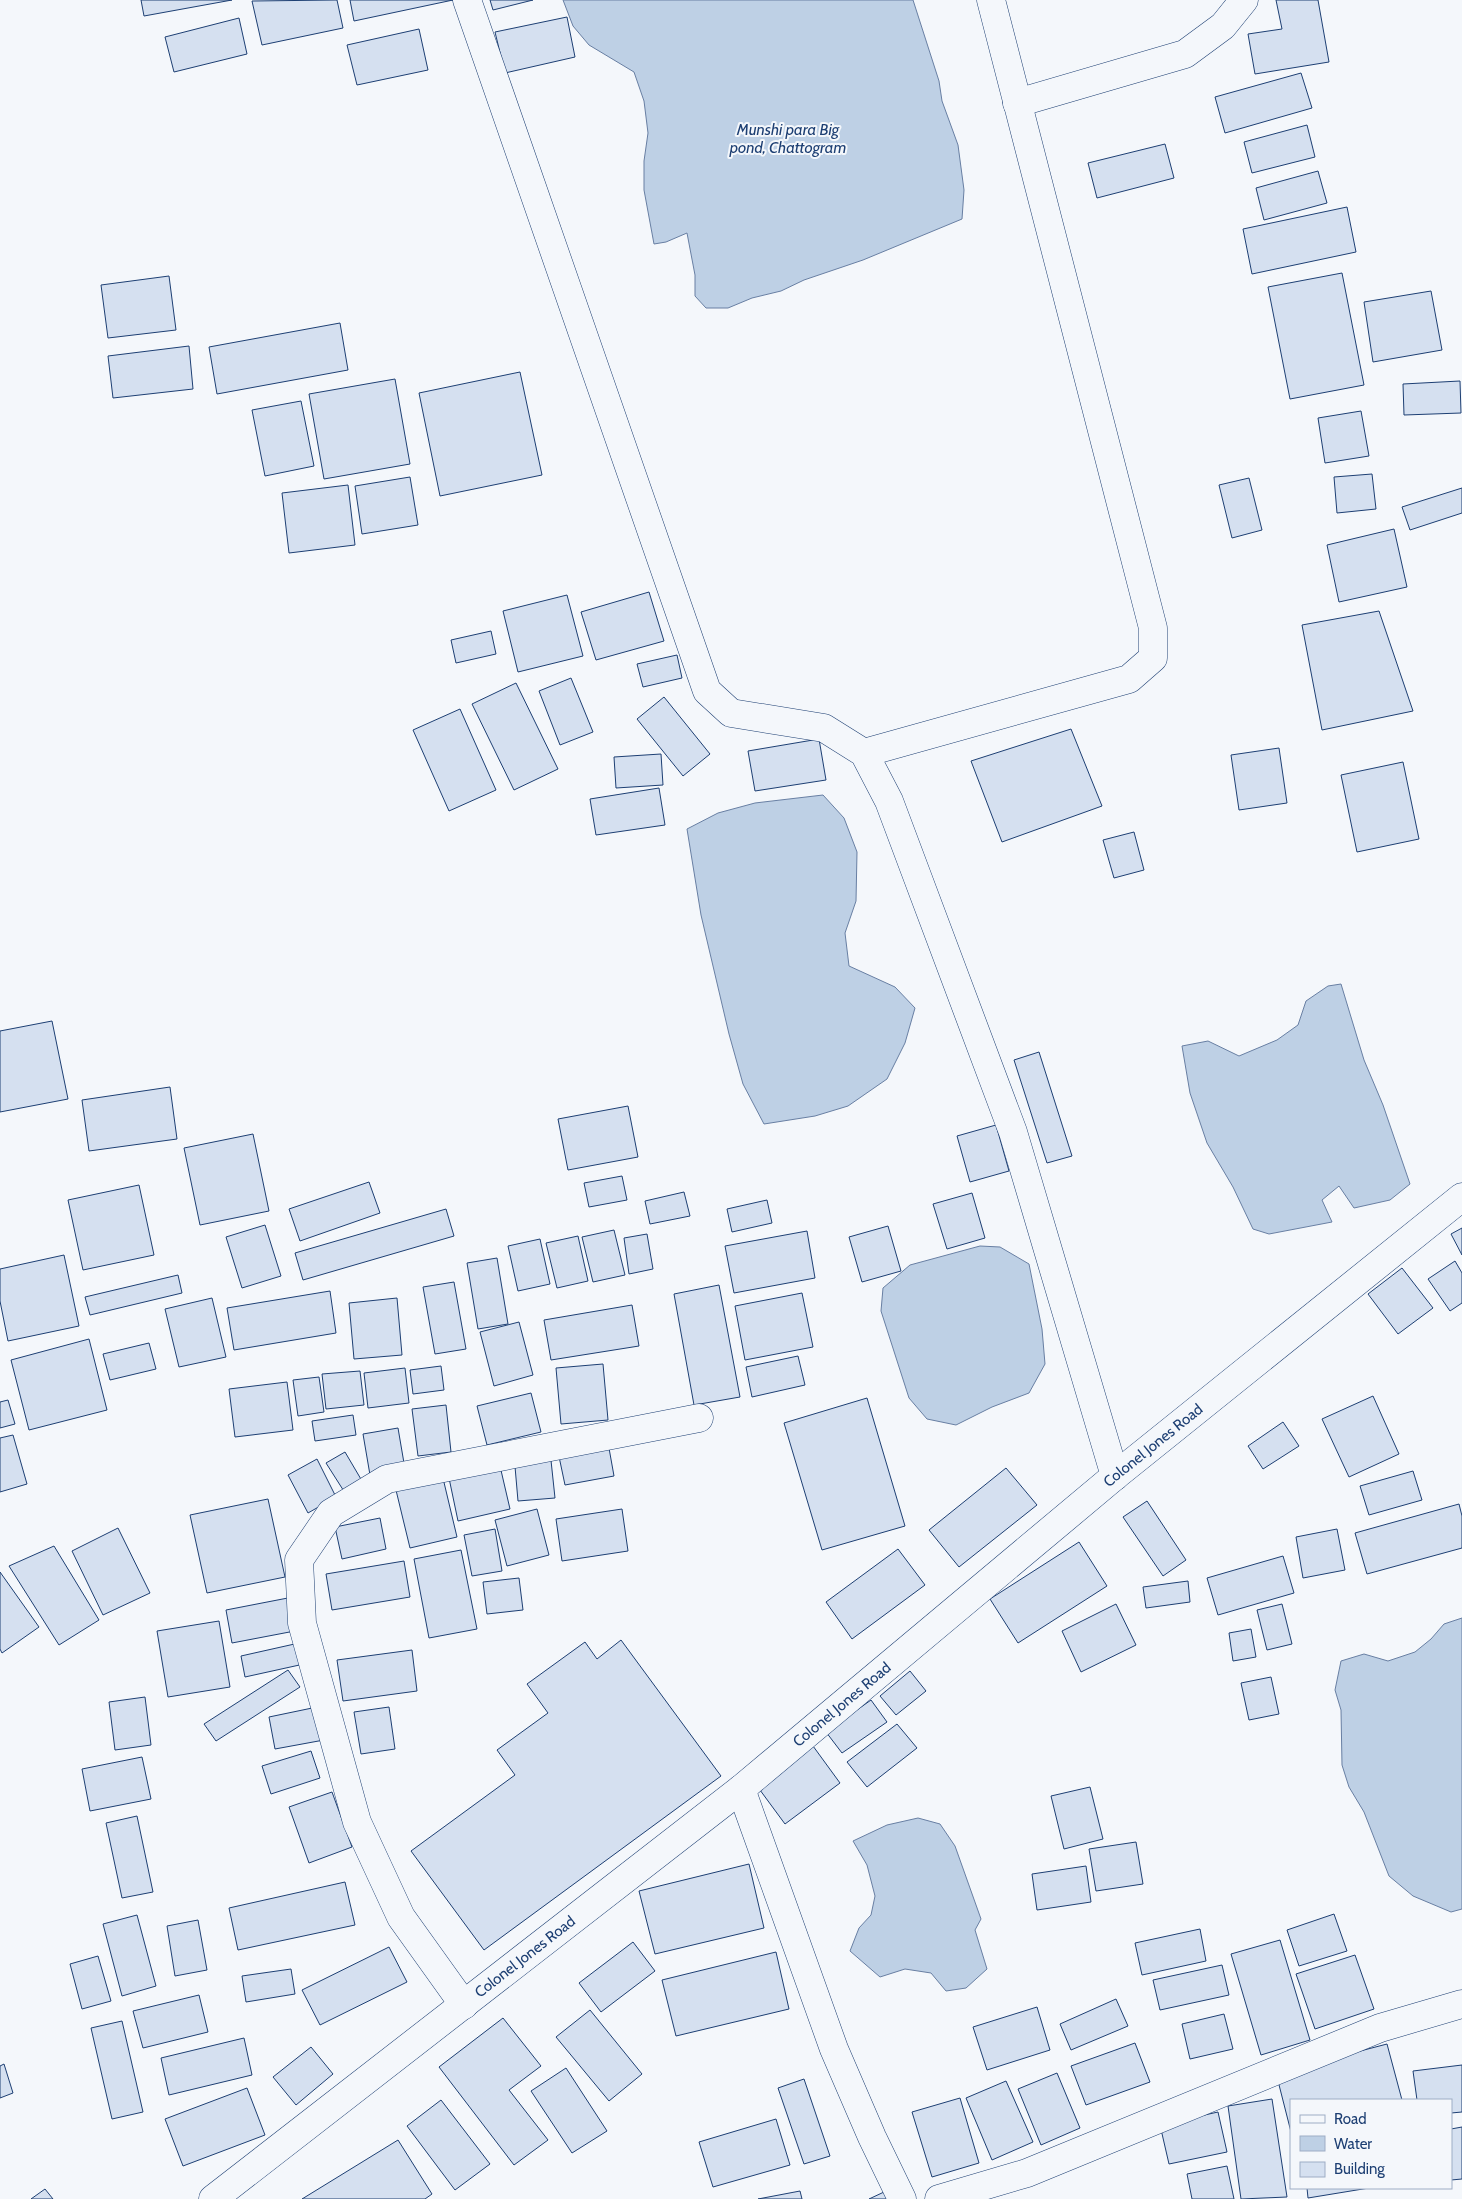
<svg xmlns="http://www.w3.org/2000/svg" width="1462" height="2199" viewBox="0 0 1462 2199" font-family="Cabin,sans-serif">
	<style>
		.water { fill: #bed0e5; stroke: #687fa3 }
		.building { fill: #d5e0f0; stroke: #1d3f73 }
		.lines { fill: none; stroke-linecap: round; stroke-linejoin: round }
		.minor-casing { stroke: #1d3f73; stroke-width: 29 }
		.minor { stroke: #f4f7fb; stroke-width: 28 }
		.labels { text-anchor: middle; stroke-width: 4; stroke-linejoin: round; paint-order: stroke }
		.street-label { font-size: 15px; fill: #1d3f73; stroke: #f4f7fb }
		.water-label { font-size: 16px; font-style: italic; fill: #1d3f73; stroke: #f4f7fb }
	</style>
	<rect width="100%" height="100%" fill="#f4f7fb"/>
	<g class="water">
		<path d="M563,0H913L939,81L942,101L958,145L964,190L962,219L863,260L804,280L781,291L752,298L728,308H706L695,296V275L687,233L666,242L654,244L644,190V161L648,133L644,101L634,72L589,45L573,26Z"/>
		<path d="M823,795L844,818L857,852L856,901L845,933L849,966L895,987L915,1008L905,1043L887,1079L848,1106L815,1116L764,1124L743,1084L729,1034L701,915L687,829L718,813L755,803Z"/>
		<path d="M1341,984L1364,1060L1383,1105L1410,1184L1390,1200L1354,1208L1339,1186L1322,1200L1332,1222L1269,1234L1253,1229L1233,1187L1207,1143L1190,1093L1182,1046L1208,1041L1239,1056L1277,1040L1298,1025L1306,1001L1328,986Z"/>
		<path d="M980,1246L1000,1247L1029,1264L1042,1329L1045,1364L1029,1393L992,1407L956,1425L927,1419L909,1398L881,1311L883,1288L910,1265Z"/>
		<path d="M1462,1618V1909L1451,1912L1413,1896L1389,1876L1364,1812L1349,1787L1342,1765L1341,1710L1335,1690L1341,1661L1364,1654L1388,1661L1415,1652L1431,1639L1444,1624Z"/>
		<path d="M918,1818L940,1824L955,1846L981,1919L975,1930L987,1969L966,1988L946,1991L931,1973L905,1969L880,1977L850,1951L859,1928L871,1915L875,1896L867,1865L853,1841L887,1825Z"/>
	</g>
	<g class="building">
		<path d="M141,0H232L144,16Z"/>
		<path d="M337,0L343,28L262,45L252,1Z"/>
		<path d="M350,0H453L354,21Z"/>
		<path d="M490,0H533L493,10Z"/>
		<path d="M1276,0H1318L1329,62L1255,74L1248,34L1282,29Z"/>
		<path d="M567,17L575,57L505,73L495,32Z"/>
		<path d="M239,18L247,54L174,72L165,37Z"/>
		<path d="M419,29L428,70L357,85L347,45Z"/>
		<path d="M1301,73L1312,108L1225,133L1215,97Z"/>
		<path d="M1307,125L1315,157L1252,173L1244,142Z"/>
		<path d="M1165,144L1174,178L1097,198L1088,163Z"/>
		<path d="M1318,171L1327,203L1264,220L1256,188Z"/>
		<path d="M1347,207L1356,252L1252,274L1243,229Z"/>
		<path d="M1342,273L1364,385L1290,399L1268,287Z"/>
		<path d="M169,276L176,330L108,338L101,285Z"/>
		<path d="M1431,291L1442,350L1373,362L1364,302Z"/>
		<path d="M340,323L348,370L217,394L209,347Z"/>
		<path d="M189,346L193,389L113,398L108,356Z"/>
		<path d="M520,372L542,475L440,496L419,393Z"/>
		<path d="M395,379L410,464L324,479L309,394Z"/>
		<path d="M1460,381L1461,413L1404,415L1403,384Z"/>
		<path d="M301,401L314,466L265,476L252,410Z"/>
		<path d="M1361,411L1369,456L1325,463L1318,418Z"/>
		<path d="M1372,474L1376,509L1337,513L1334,477Z"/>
		<path d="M410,477L418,525L362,534L355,486Z"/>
		<path d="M1249,478L1262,530L1232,538L1219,485Z"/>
		<path d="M348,485L355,545L289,553L282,493Z"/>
		<path d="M1462,488V513L1410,530L1402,507Z"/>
		<path d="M1394,529L1407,587L1339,602L1327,545Z"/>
		<path d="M649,592L664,641L596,660L581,612Z"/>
		<path d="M567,595L583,656L518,672L503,611Z"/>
		<path d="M1379,611L1413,711L1322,730L1302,625Z"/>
		<path d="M491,631L496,654L456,663L451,640Z"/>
		<path d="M677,655L682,678L643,687L637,664Z"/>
		<path d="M571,678L593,732L560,745L539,691Z"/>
		<path d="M516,683L558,769L514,790L472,704Z"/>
		<path d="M664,697L710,754L683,776L637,719Z"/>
		<path d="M460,709L496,790L449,811L413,730Z"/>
		<path d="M1071,729L1102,806L1002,842L971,761Z"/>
		<path d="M819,739L826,780L755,791L748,751Z"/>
		<path d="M1279,748L1287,803L1239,810L1231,755Z"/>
		<path d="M661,754L663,785L616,788L614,757Z"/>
		<path d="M1403,762L1419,839L1357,852L1341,775Z"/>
		<path d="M659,788L665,825L596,835L590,799Z"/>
		<path d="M1134,832L1144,870L1114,878L1103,840Z"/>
		<path d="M52,1021L68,1099L0,1112V1031Z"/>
		<path d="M1039,1052L1072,1156L1047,1163L1014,1060Z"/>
		<path d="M170,1087L177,1139L89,1151L82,1100Z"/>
		<path d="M628,1106L638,1157L568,1170L558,1119Z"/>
		<path d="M996,1125L1009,1171L970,1182L957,1136Z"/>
		<path d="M253,1134L269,1211L200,1225L184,1148Z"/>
		<path d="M622,1176L627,1200L589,1207L584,1183Z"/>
		<path d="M369,1182L380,1213L300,1241L289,1209Z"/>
		<path d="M139,1185L154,1255L83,1270L68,1200Z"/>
		<path d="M684,1192L690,1216L650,1224L645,1201Z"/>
		<path d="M972,1193L985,1238L947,1249L933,1204Z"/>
		<path d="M767,1200L772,1223L732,1232L727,1209Z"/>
		<path d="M446,1209L454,1236L303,1280L295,1253Z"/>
		<path d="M265,1225L281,1276L242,1288L226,1237Z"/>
		<path d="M888,1226L901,1271L862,1282L849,1237Z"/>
		<path d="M1462,1228V1255L1451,1234Z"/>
		<path d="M614,1230L625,1275L593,1282L582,1237Z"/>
		<path d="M807,1231L815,1278L734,1293L725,1246Z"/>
		<path d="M647,1234L653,1269L629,1274L624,1238Z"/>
		<path d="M578,1236L588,1281L557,1288L546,1243Z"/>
		<path d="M540,1239L550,1284L518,1291L508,1246Z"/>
		<path d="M64,1255L79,1326L8,1341L0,1301V1269Z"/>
		<path d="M497,1258L508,1324L478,1329L467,1263Z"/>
		<path d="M1455,1261L1462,1273V1303L1450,1311L1428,1279Z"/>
		<path d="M1402,1268L1433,1308L1398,1334L1368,1294Z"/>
		<path d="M178,1275L182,1293L90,1315L85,1297Z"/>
		<path d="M454,1282L466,1349L435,1354L423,1287Z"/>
		<path d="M719,1285L740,1397L694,1405L674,1294Z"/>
		<path d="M330,1291L336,1333L234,1350L227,1308Z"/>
		<path d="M802,1293L813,1347L745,1360L735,1306Z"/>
		<path d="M212,1298L226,1357L179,1367L165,1309Z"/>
		<path d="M397,1298L402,1355L354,1359L349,1303Z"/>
		<path d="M632,1305L639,1346L551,1360L544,1320Z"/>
		<path d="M519,1322L533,1375L494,1386L480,1332Z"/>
		<path d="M89,1339L107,1410L29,1430L11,1360Z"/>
		<path d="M149,1343L156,1369L110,1380L103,1354Z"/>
		<path d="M798,1356L805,1385L752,1397L746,1367Z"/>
		<path d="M603,1364L608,1420L561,1424L556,1368Z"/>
		<path d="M441,1366L444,1390L413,1394L410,1370Z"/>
		<path d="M405,1368L409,1403L368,1408L364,1373Z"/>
		<path d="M360,1371L364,1405L326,1409L322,1374Z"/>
		<path d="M319,1377L324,1412L298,1416L293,1380Z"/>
		<path d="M287,1382L293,1430L235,1437L229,1389Z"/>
		<path d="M531,1393L541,1432L487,1445L477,1406Z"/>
		<path d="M1373,1396L1399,1454L1349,1477L1322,1419Z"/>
		<path d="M867,1398L905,1526L822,1550L784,1423Z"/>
		<path d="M8,1400L15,1424L0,1428V1402Z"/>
		<path d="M446,1405L451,1452L418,1456L412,1409Z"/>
		<path d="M353,1415L356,1435L315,1441L312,1421Z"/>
		<path d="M1283,1422L1299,1446L1263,1469L1248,1446Z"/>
		<path d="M398,1428L405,1469L370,1475L363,1434Z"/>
		<path d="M13,1435L27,1484L0,1492V1438Z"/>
		<path d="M607,1437L614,1476L565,1485L557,1447Z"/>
		<path d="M550,1451L555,1498L518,1501L514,1455Z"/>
		<path d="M345,1452L365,1486L347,1496L326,1463Z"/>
		<path d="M317,1459L336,1497L308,1513L288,1475Z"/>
		<path d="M500,1466L510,1509L458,1521L449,1478Z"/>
		<path d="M1006,1468L1037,1505L959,1567L929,1530Z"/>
		<path d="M1413,1471L1422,1500L1369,1515L1360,1486Z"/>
		<path d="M442,1474L457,1537L410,1548L395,1486Z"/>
		<path d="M268,1499L285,1577L207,1593L190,1515Z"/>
		<path d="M1147,1501L1186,1560L1163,1576L1123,1517Z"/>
		<path d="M1459,1504L1462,1516V1548L1367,1574L1355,1533Z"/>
		<path d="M537,1509L549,1555L507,1566L495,1520Z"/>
		<path d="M622,1509L628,1551L562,1561L556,1519Z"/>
		<path d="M380,1518L386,1549L342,1559L335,1527Z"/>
		<path d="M118,1528L150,1593L103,1615L72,1551Z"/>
		<path d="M495,1529L502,1571L472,1576L464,1535Z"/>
		<path d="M1337,1529L1345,1570L1303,1578L1296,1537Z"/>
		<path d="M1079,1542L1107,1586L1018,1643L990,1599Z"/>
		<path d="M54,1546L99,1620L59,1645L9,1566Z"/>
		<path d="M898,1549L925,1585L852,1639L826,1602Z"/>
		<path d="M461,1550L477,1629L429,1638L414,1559Z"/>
		<path d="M1283,1556L1294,1593L1218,1615L1207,1578Z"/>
		<path d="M404,1561L410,1597L332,1610L326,1574Z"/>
		<path d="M0,1572L39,1627L2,1653L0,1649Z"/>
		<path d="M519,1578L523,1610L487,1614L483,1582Z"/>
		<path d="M1188,1581L1190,1602L1146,1608L1143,1587Z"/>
		<path d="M293,1597L300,1630L232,1643L226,1610Z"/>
		<path d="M1116,1604L1136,1645L1081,1672L1062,1631Z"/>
		<path d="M1282,1604L1292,1644L1267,1650L1257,1610Z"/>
		<path d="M219,1621L230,1687L168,1697L157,1631Z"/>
		<path d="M1251,1629L1256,1657L1233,1661L1229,1633Z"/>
		<path d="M621,1640L721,1776L484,1950L411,1851L515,1775L497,1750L548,1713L527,1684L585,1642L597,1659Z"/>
		<path d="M299,1643L304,1664L245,1677L241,1656Z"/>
		<path d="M412,1650L417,1691L343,1701L337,1660Z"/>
		<path d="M288,1670L300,1687L216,1741L204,1724Z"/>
		<path d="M910,1671L926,1691L896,1715L880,1696Z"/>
		<path d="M1271,1677L1279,1714L1249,1720L1241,1683Z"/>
		<path d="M145,1697L151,1745L115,1750L109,1702Z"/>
		<path d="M871,1700L887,1722L842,1753L826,1732Z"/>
		<path d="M317,1707L324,1740L275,1749L269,1717Z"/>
		<path d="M389,1707L395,1749L361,1754L354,1712Z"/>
		<path d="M897,1724L917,1748L867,1787L847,1762Z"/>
		<path d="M813,1746L840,1783L785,1824L757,1786Z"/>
		<path d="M311,1751L320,1778L271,1794L262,1766Z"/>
		<path d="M142,1757L151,1799L90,1811L82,1769Z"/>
		<path d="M1090,1787L1103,1839L1064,1849L1051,1796Z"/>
		<path d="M332,1792L352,1847L309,1863L289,1807Z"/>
		<path d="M137,1816L153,1892L122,1898L106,1823Z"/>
		<path d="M1136,1842L1143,1884L1096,1891L1089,1849Z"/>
		<path d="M749,1864L764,1928L655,1954L639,1891Z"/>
		<path d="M1086,1866L1091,1902L1037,1910L1032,1874Z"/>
		<path d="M345,1882L355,1925L238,1950L229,1908Z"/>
		<path d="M1334,1914L1347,1951L1299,1966L1287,1930Z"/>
		<path d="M137,1915L156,1986L122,1996L103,1924Z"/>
		<path d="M198,1920L207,1970L175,1976L167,1926Z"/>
		<path d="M1200,1929L1206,1961L1142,1975L1135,1943Z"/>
		<path d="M1280,1940L1310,2040L1261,2055L1231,1954Z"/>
		<path d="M633,1942L655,1971L601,2012L579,1983Z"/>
		<path d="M389,1947L407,1982L320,2025L302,1990Z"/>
		<path d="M776,1952L789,2009L676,2036L662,1980Z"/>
		<path d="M1355,1955L1374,2009L1315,2029L1296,1974Z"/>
		<path d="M98,1956L111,2001L82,2009L70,1964Z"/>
		<path d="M1222,1965L1229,1995L1160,2010L1153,1980Z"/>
		<path d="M291,1969L295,1994L246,2002L242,1976Z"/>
		<path d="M199,1995L208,2032L143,2048L133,2011Z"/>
		<path d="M1116,1999L1128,2026L1071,2050L1060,2024Z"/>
		<path d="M1037,2007L1050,2050L987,2070L973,2027Z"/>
		<path d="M590,2010L642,2074L609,2101L556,2037Z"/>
		<path d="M1224,2014L1233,2049L1190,2059L1182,2024Z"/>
		<path d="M503,2018L541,2066L509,2090L548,2140L514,2165L439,2067Z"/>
		<path d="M122,2021L143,2112L112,2119L91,2028Z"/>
		<path d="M244,2038L252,2075L169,2095L161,2058Z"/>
		<path d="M1135,2043L1150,2082L1086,2105L1071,2066Z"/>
		<path d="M1387,2044L1402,2100H1291V2132L1276,2073Z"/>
		<path d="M311,2047L333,2074L296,2105L273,2077Z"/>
		<path d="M4,2064L13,2093L0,2098V2066Z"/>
		<path d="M1462,2065V2112L1451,2113V2100H1417L1413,2071Z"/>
		<path d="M566,2068L607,2131L572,2153L531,2091Z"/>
		<path d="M1057,2073L1080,2128L1041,2145L1018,2089Z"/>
		<path d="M804,2079L830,2156L804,2164L778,2088Z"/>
		<path d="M1006,2081L1033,2142L992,2160L966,2098Z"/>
		<path d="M247,2088L265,2135L183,2166L165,2119Z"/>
		<path d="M960,2098L979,2163L932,2177L912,2112Z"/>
		<path d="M1272,2099L1287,2197L1241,2199L1228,2106Z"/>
		<path d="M441,2100L490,2164L455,2190L407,2126Z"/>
		<path d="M1218,2112L1227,2152L1169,2164L1160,2125Z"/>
		<path d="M776,2119L790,2165L713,2187L699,2142Z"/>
		<path d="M1462,2127V2179L1451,2180V2129Z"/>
		<path d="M398,2140L432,2194L425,2199H302Z"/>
		<path d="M1227,2166L1234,2199H1192L1187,2174Z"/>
		<path d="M1307,2188H1369L1308,2198Z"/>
		<path d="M45,2189L53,2199H31Z"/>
		<path d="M800,2191L802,2199H758Z"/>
		<path d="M884,2192L887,2199H869Z"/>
	</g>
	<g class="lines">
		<defs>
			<g id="minor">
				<path d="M467,0L707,691L731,713L824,728L864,753L889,801L1013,1132L1115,1476"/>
				<path d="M1017,103L1185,54L1223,26L1244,0"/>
				<path d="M864,753L1129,679L1153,658V628L991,0"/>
				<path d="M741,1789L834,2049L872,2137L902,2199"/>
				<path d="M464,2005L401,1917L357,1822L302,1623L299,1560L331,1513L387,1479L699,1418"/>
				<path id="s1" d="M213,2199L741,1789L1115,1476L1462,1197"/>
				<path d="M939,2199L1027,2173L1380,2028L1462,2004"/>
			</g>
		</defs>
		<use href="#minor" class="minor-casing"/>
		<use href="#minor" class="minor"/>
	</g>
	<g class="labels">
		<g class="street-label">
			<text dy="5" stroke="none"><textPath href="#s1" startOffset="1205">Colonel Jones Road</textPath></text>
			<text dy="5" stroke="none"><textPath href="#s1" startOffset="800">Colonel Jones Road</textPath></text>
			<text dy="5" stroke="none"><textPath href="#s1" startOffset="395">Colonel Jones Road</textPath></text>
		</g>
		<g class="water-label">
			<text x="788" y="135">Munshi para Big<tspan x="788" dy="18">pond, Chattogram</tspan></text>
		</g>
	</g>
	<rect x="1290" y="2099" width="162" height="90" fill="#f4f7fb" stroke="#9eadc5"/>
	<rect x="1300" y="2115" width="25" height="8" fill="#f4f7fb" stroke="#9eadc5"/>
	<text x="1334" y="2124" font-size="15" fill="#1d3f73">Road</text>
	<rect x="1300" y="2136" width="25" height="15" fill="#bed0e5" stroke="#9eadc5"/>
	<text x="1334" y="2149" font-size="15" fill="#1d3f73">Water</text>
	<rect x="1300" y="2162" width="25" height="15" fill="#d5e0f0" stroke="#9eadc5"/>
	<text x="1334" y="2174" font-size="15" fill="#1d3f73">Building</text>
</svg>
